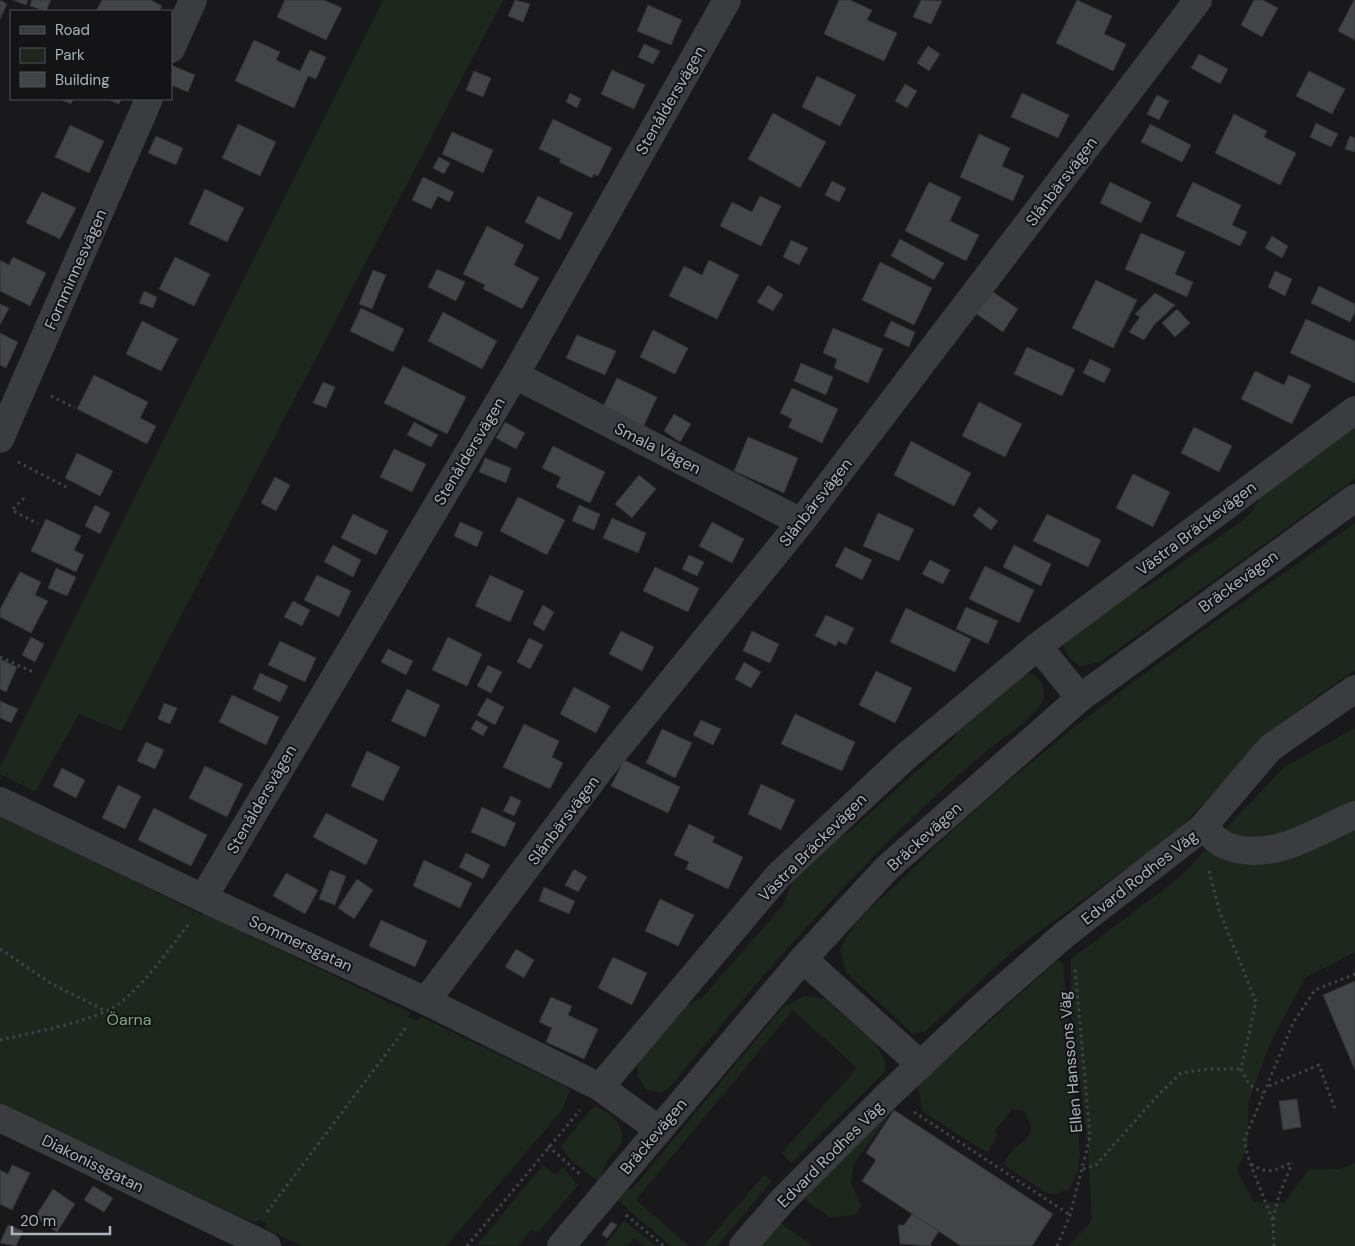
<svg xmlns="http://www.w3.org/2000/svg" width="1355" height="1246" viewBox="0 0 1355 1246" font-family="'DM Sans',sans-serif">
	<style>
		.green { fill: #1e271e }
		.building { fill: #434448; stroke: #333337 }
		.lines { fill: none; stroke-linecap: round; stroke-linejoin: round }
		.path { stroke: #404347; stroke-width: 3; stroke-dasharray: 2.5 4; stroke-linecap: butt }
		.minor { stroke: #3a3c40; stroke-width: 28 }
		.tertiary { stroke: #3a3c40; stroke-width: 28 }
		.labels { text-anchor: middle; stroke-width: 4; stroke-linejoin: round; paint-order: stroke }
		.street-label { font-size: 16px; fill: #abb2bb; stroke: #141416 }
		.park-label { font-size: 16px; fill: #84a781; stroke: #141416 }
	</style>
	<rect width="100%" height="100%" fill="#19191b"/>
	<g class="green">
		<path d="M383,0H503L121,731L79,714L35,792L0,774V767Z"/>
		<path d="M1355,426V479L1100,662L1080,666L1069,658L1063,644L1067,637L1124,593L1145,588L1242,521L1253,510L1262,494Z"/>
		<path d="M1355,523V670L1319,695L1267,736L1167,842L1131,865L1013,951L925,1032L912,1033L847,973L840,951C850,921 882,899 904,877C1040,742 1199,633 1355,523Z"/>
		<path d="M1021,671C1037,672 1049,686 1042,702C1034,719 1003,737 988,750C948,783 908,821 872,858C800,931 734,1009 669,1088L659,1093L646,1089L638,1076V1062L684,1006L703,997L783,905L794,878L831,840L848,833L953,739L972,710Z"/>
		<path d="M1355,728V952L1305,978L1269,1046L1248,1103V1145L1237,1170L1254,1202L1284,1203L1308,1170L1340,1169L1355,1163V1246H1068L1092,1221L1088,1147L1070,1003L1071,959L1179,878L1284,767Z"/>
		<path d="M0,814L202,915L204,913L411,1013L408,1017L418,1021L421,1017L568,1088L570,1090L563,1109L446,1246H303L264,1228L267,1224L258,1219L255,1222L244,1219L0,1103Z"/>
		<path d="M1057,961L1063,963L1080,1153L1078,1170L1070,1188L1055,1195L1045,1192L1003,1164C1006,1160 1009,1154 1012,1151C1028,1137 1038,1133 1024,1111L1013,1109L995,1130L997,1136L988,1153L922,1111L918,1085Z"/>
		<path d="M805,996L824,998L875,1042L885,1062L884,1073L791,1163L782,1153L857,1068L793,1010L636,1200L689,1246H671L617,1200L625,1191L633,1188L783,1007Z"/>
		<path d="M596,1107C613,1112 630,1131 618,1149C615,1153 610,1156 607,1161C603,1167 604,1176 599,1182L569,1158L561,1146L592,1108Z"/>
		<path d="M892,1111L853,1165L851,1184L861,1205L855,1215L830,1217L807,1201L805,1197Z"/>
		<path d="M543,1165L556,1175L563,1167L578,1185L538,1233L532,1229L518,1246L477,1245Z"/>
		<path d="M764,1175L772,1181L717,1246H703Z"/>
		<path d="M624,1221L656,1246H644L634,1238L627,1246H604Z"/>
		<path d="M777,1221L811,1244L812,1246H759Z"/>
	</g>
	<g class="building">
		<path d="M0,0L7,4L0,19Z"/>
		<path d="M13,0H28L26,5Z"/>
		<path d="M32,0H51L46,11L30,6Z"/>
		<path d="M102,0H151L162,6L159,11H96Z"/>
		<path d="M285,0H324L342,8L326,40L277,17Z"/>
		<path d="M515,0L530,4L523,22L508,16Z"/>
		<path d="M839,0H850L872,10L867,20L897,33L884,61L824,34Z"/>
		<path d="M921,0L942,1L931,24L913,17Z"/>
		<path d="M1077,0L1112,16L1104,34L1126,44L1113,71L1056,43Z"/>
		<path d="M1254,0H1263L1278,8L1262,37L1241,25Z"/>
		<path d="M1354,0H1355V40L1338,31Z"/>
		<path d="M648,5L682,20L671,45L637,31Z"/>
		<path d="M254,40L280,52L276,60L300,71L310,50L326,57L316,79L308,76L294,108L235,81Z"/>
		<path d="M644,44L660,51L653,64L638,57Z"/>
		<path d="M928,46L940,54L929,71L917,63Z"/>
		<path d="M1199,54L1228,69L1220,84L1191,68Z"/>
		<path d="M171,65L195,75L188,92L171,85Z"/>
		<path d="M612,70L645,85L634,109L601,94Z"/>
		<path d="M474,71L491,78L483,97L466,90Z"/>
		<path d="M1309,71L1345,89L1332,114L1296,96Z"/>
		<path d="M817,76L856,95L840,126L802,107Z"/>
		<path d="M905,84L917,91L907,108L895,101Z"/>
		<path d="M570,93L581,99L577,108L566,102Z"/>
		<path d="M1022,93L1069,115L1058,138L1011,117Z"/>
		<path d="M1157,95L1169,101L1159,120L1147,114Z"/>
		<path d="M60,99H73L71,104Z"/>
		<path d="M107,99H121L119,104Z"/>
		<path d="M773,113L826,142L800,188L748,159Z"/>
		<path d="M1234,114L1267,131L1264,137L1296,153L1280,185L1215,153Z"/>
		<path d="M553,119L612,148L598,176L594,174L592,178L559,162L561,159L539,149Z"/>
		<path d="M1316,123L1338,134L1331,147L1310,137Z"/>
		<path d="M238,124L276,142L260,176L222,158Z"/>
		<path d="M1150,124L1191,145L1182,162L1141,142Z"/>
		<path d="M70,125L104,141L89,173L55,157Z"/>
		<path d="M452,132L493,150L483,173L442,154Z"/>
		<path d="M979,134L1010,148L1002,166L1024,176L1013,201L960,177Z"/>
		<path d="M156,136L183,148L176,165L148,153Z"/>
		<path d="M1350,136L1355,138V152L1345,149Z"/>
		<path d="M439,157L450,163L444,174L433,168Z"/>
		<path d="M423,177L454,192L449,202L438,196L431,209L412,200Z"/>
		<path d="M832,181L846,188L839,202L825,195Z"/>
		<path d="M929,182L961,197L950,221L979,235L966,261L905,231Z"/>
		<path d="M1110,182L1151,202L1141,223L1100,203Z"/>
		<path d="M1193,182L1241,205L1232,225L1247,232L1240,246L1176,216Z"/>
		<path d="M205,189L244,208L227,242L189,224Z"/>
		<path d="M42,192L76,208L60,239L26,223Z"/>
		<path d="M538,196L573,213L560,240L525,222Z"/>
		<path d="M760,196L781,206L761,246L720,226L732,202L752,212Z"/>
		<path d="M487,226L524,245L514,265L539,278L522,309L483,289L485,285L463,274Z"/>
		<path d="M1141,233L1185,252L1175,274L1193,282L1187,297L1125,269Z"/>
		<path d="M1272,236L1288,246L1282,258L1265,248Z"/>
		<path d="M900,239L944,263L934,280L891,256Z"/>
		<path d="M791,240L808,248L799,265L783,257Z"/>
		<path d="M13,257L46,273L30,306L0,291V260L9,265Z"/>
		<path d="M175,257L210,274L194,306L159,289Z"/>
		<path d="M709,260L739,275L717,319L669,296L684,266L702,275Z"/>
		<path d="M880,262L932,288L914,325L862,300Z"/>
		<path d="M437,269L465,282L456,301L428,287Z"/>
		<path d="M373,270L386,275L372,309L359,304Z"/>
		<path d="M1275,271L1292,279L1285,296L1268,287Z"/>
		<path d="M1096,280L1137,300L1113,348L1072,328Z"/>
		<path d="M768,285L783,295L773,311L757,302Z"/>
		<path d="M1319,286L1355,304V312L1350,322L1311,303Z"/>
		<path d="M990,290L1018,309L1003,332L975,313Z"/>
		<path d="M144,291L157,297L153,308L139,303Z"/>
		<path d="M1155,293L1175,305L1154,325L1144,340L1129,332L1140,317L1135,314Z"/>
		<path d="M0,304L9,308L0,325Z"/>
		<path d="M361,308L404,329L393,352L350,331Z"/>
		<path d="M1177,309L1190,323L1175,337L1162,323Z"/>
		<path d="M443,312L497,341L482,369L428,341Z"/>
		<path d="M1306,319L1355,341V383L1290,353Z"/>
		<path d="M142,321L178,339L161,371L126,354Z"/>
		<path d="M891,321L915,332L909,347L884,336Z"/>
		<path d="M833,328L883,349L868,383L834,368L837,359L823,353Z"/>
		<path d="M653,330L688,348L675,374L640,357Z"/>
		<path d="M0,333L18,342L6,368L0,365Z"/>
		<path d="M577,335L616,351L605,375L566,358Z"/>
		<path d="M1027,347L1075,369L1062,396L1014,374Z"/>
		<path d="M1090,359L1111,369L1104,383L1083,373Z"/>
		<path d="M801,363L833,377L826,395L794,381Z"/>
		<path d="M403,366L466,397L447,434L384,403Z"/>
		<path d="M1255,371L1284,385L1289,375L1311,385L1292,424L1241,399Z"/>
		<path d="M94,375L148,402L140,418L156,426L147,444L77,409Z"/>
		<path d="M617,378L657,397L640,434L599,415Z"/>
		<path d="M323,382L335,387L326,408L313,403Z"/>
		<path d="M792,388L838,409L822,443L788,427L792,419L780,413Z"/>
		<path d="M979,402L1022,424L1005,457L962,436Z"/>
		<path d="M674,414L691,424L680,442L664,431Z"/>
		<path d="M414,422L438,435L431,447L407,435Z"/>
		<path d="M505,422L525,433L516,449L496,438Z"/>
		<path d="M1194,427L1232,446L1219,472L1181,453Z"/>
		<path d="M748,437L798,458L784,493L734,471Z"/>
		<path d="M911,441L971,473L954,506L894,475Z"/>
		<path d="M553,446L605,472L590,503L556,487L561,477L542,468Z"/>
		<path d="M394,449L426,464L412,492L380,477Z"/>
		<path d="M77,453L113,471L100,496L65,478Z"/>
		<path d="M485,458L511,468L506,483L479,472Z"/>
		<path d="M1133,474L1170,492L1153,527L1116,508Z"/>
		<path d="M639,475L656,489L632,518L615,504Z"/>
		<path d="M275,477L290,485L276,511L261,503Z"/>
		<path d="M518,497L565,520L547,555L500,531Z"/>
		<path d="M95,505L110,513L100,534L85,526Z"/>
		<path d="M579,505L600,514L594,530L572,521Z"/>
		<path d="M979,507L998,521L991,530L973,516Z"/>
		<path d="M878,513L914,529L899,561L863,546Z"/>
		<path d="M353,514L388,531L376,555L341,538Z"/>
		<path d="M1047,514L1101,540L1088,567L1033,541Z"/>
		<path d="M612,518L646,533L638,553L603,538Z"/>
		<path d="M46,519L81,536L74,550L84,555L76,572L31,551Z"/>
		<path d="M460,522L483,532L477,547L454,536Z"/>
		<path d="M712,522L744,539L732,563L699,546Z"/>
		<path d="M333,545L361,560L353,577L324,562Z"/>
		<path d="M1014,545L1051,564L1041,586L1003,567Z"/>
		<path d="M845,547L872,560L862,580L835,566Z"/>
		<path d="M689,555L704,562L697,576L682,569Z"/>
		<path d="M930,560L950,570L943,584L922,574Z"/>
		<path d="M985,566L1034,590L1019,623L969,599Z"/>
		<path d="M655,567L699,588L688,612L643,591Z"/>
		<path d="M56,568L76,577L67,596L48,588Z"/>
		<path d="M20,572L41,582L35,595L48,601L31,633L0,617V609Z"/>
		<path d="M317,575L351,591L339,617L304,600Z"/>
		<path d="M490,575L524,591L510,622L475,606Z"/>
		<path d="M293,601L310,610L302,626L284,617Z"/>
		<path d="M543,605L554,612L544,631L533,624Z"/>
		<path d="M966,607L998,621L988,644L956,629Z"/>
		<path d="M906,608L971,639L955,672L890,642Z"/>
		<path d="M826,615L854,628L846,645L838,641L836,646L815,636Z"/>
		<path d="M621,631L654,647L642,671L609,654Z"/>
		<path d="M752,631L779,644L770,663L743,651Z"/>
		<path d="M31,637L44,644L35,662L22,655Z"/>
		<path d="M448,637L482,654L467,686L432,670Z"/>
		<path d="M529,638L543,645L530,669L517,662Z"/>
		<path d="M280,641L316,658L305,682L268,665Z"/>
		<path d="M388,649L413,661L406,675L381,662Z"/>
		<path d="M0,659L17,667L6,692L0,689Z"/>
		<path d="M744,662L761,672L751,688L735,679Z"/>
		<path d="M488,665L502,672L491,693L477,686Z"/>
		<path d="M876,671L912,688L895,723L859,705Z"/>
		<path d="M260,673L288,686L280,702L253,689Z"/>
		<path d="M574,687L610,706L596,733L560,714Z"/>
		<path d="M407,689L440,705L425,737L391,721Z"/>
		<path d="M232,695L279,717L266,745L219,722Z"/>
		<path d="M487,698L504,707L495,725L477,715Z"/>
		<path d="M0,701L18,709L11,723L0,718Z"/>
		<path d="M164,703L177,708L170,724L158,719Z"/>
		<path d="M795,714L855,742L842,771L781,744Z"/>
		<path d="M476,720L488,727L483,736L471,729Z"/>
		<path d="M701,720L721,729L713,745L693,735Z"/>
		<path d="M524,724L559,741L552,757L563,763L550,789L503,767Z"/>
		<path d="M662,729L692,743L675,778L646,763Z"/>
		<path d="M146,742L164,750L155,769L137,761Z"/>
		<path d="M367,751L400,767L383,801L351,786Z"/>
		<path d="M624,760L680,787L668,813L611,786Z"/>
		<path d="M205,766L243,784L227,817L189,798Z"/>
		<path d="M62,768L85,780L76,798L53,786Z"/>
		<path d="M761,784L795,800L781,830L748,814Z"/>
		<path d="M118,785L141,796L125,829L102,818Z"/>
		<path d="M511,796L521,801L514,816L503,811Z"/>
		<path d="M482,807L516,823L505,847L471,832Z"/>
		<path d="M154,808L207,835L191,866L138,840Z"/>
		<path d="M326,813L378,840L366,865L313,837Z"/>
		<path d="M689,824L715,837L712,842L743,857L728,889L686,869L689,862L674,855Z"/>
		<path d="M466,853L490,865L483,879L459,867Z"/>
		<path d="M424,860L472,883L460,908L413,886Z"/>
		<path d="M574,869L587,877L578,892L565,885Z"/>
		<path d="M330,870L346,876L335,905L319,899Z"/>
		<path d="M286,873L318,890L305,914L273,896Z"/>
		<path d="M357,879L373,890L354,919L338,908Z"/>
		<path d="M544,887L575,901L569,914L539,901Z"/>
		<path d="M660,899L694,915L678,946L645,931Z"/>
		<path d="M381,920L427,941L415,967L369,946Z"/>
		<path d="M516,949L534,960L524,978L505,967Z"/>
		<path d="M613,957L647,973L632,1005L598,988Z"/>
		<path d="M1355,981V1070L1323,995Z"/>
		<path d="M551,997L572,1006L568,1015L598,1029L584,1059L546,1042L552,1028L539,1022Z"/>
		<path d="M1297,1099L1301,1127L1283,1130L1279,1101Z"/>
		<path d="M894,1110L1053,1214L1032,1246H961L862,1181L876,1160L866,1153Z"/>
		<path d="M12,1165L30,1173L12,1210L0,1204V1170L8,1174Z"/>
		<path d="M93,1186L113,1198L104,1212L84,1200Z"/>
		<path d="M53,1189L75,1204L57,1232L35,1217Z"/>
		<path d="M912,1214L939,1231L931,1243V1246L900,1244L898,1225H904Z"/>
		<path d="M611,1222L617,1225L607,1238L602,1234Z"/>
		<path d="M8,1225L23,1231L16,1246L0,1243Z"/>
	</g>
	<g class="lines">
		<g class="path">
			<path d="M51,396L75,408"/>
			<path d="M18,462L66,487"/>
			<path d="M24,498L12,510L38,524"/>
			<path d="M0,657L33,672"/>
			<path d="M1209,871L1219,910L1256,1002L1241,1069L1249,1084L1263,1093"/>
			<path d="M0,949L52,984L104,1010"/>
			<path d="M0,1040C30,1033 97,1021 120,1003C147,981 167,952 188,925"/>
			<path d="M1269,1086L1319,1065L1336,1112"/>
			<path d="M914,1112L1070,1215"/>
			<path d="M548,1146L582,1176"/>
			<path d="M1251,1164C1269,1175 1273,1171 1291,1163"/>
			<path d="M1083,1169L1096,1165L1158,1095L1181,1073L1208,1069H1241"/>
			<path d="M267,1212L407,1026"/>
			<path d="M626,1215L664,1246"/>
			<path d="M1273,1219L1279,1195L1292,1163"/>
			<path d="M467,1246L580,1110"/>
			<path d="M1057,1246L1070,1215L1090,1137L1075,968"/>
			<path d="M1274,1246L1273,1221L1250,1163L1244,1141L1293,1023L1315,990L1355,974"/>
		</g>
		<g class="minor">
			<path d="M171,49L193,0"/>
			<path d="M515,375L801,522"/>
			<path d="M0,439L149,99"/>
			<path d="M1038,646L1080,698"/>
			<path d="M0,801L203,898L426,1001L600,1087L659,1130"/>
			<path d="M1202,828C1210,833 1218,843 1227,846C1272,863 1315,832 1355,815"/>
			<path d="M203,898L515,375L727,0"/>
			<path d="M803,959L921,1065"/>
			<path d="M426,1001L602,767L801,522L1198,0"/>
			<path d="M600,1087L778,876L904,758L1038,646L1355,410"/>
			<path d="M0,1118L267,1246"/>
			<path d="M743,1246L782,1201L888,1095L984,1005L1064,935L1202,828L1270,748L1355,689"/>
		</g>
		<path class="tertiary" d="M561,1246L803,959L887,868L1080,698L1355,498"/>
	</g>
	<g class="labels">
		<g class="street-label">
			<text transform="translate(670 100) rotate(-60)" y="6">Stenåldersvägen</text>
			<text transform="translate(1061 181) rotate(-53)" y="6">Slånbärsvägen</text>
			<text transform="translate(75 269) rotate(-66)" y="6">Fornminnesvägen</text>
			<text transform="translate(658 448) rotate(27)" y="6">Smala Vägen</text>
			<text transform="translate(469 451) rotate(-59)" y="6">Stenåldersvägen</text>
			<text transform="translate(815 502) rotate(-52)" y="6">Slånbärsvägen</text>
			<text transform="translate(1196 528) rotate(-37)" y="6">Västra Bräckevägen</text>
			<text transform="translate(1238 581) rotate(-36)" y="6">Bräckevägen</text>
			<text transform="translate(261 799) rotate(-60)" y="6">Stenåldersvägen</text>
			<text transform="translate(563 820) rotate(-53)" y="6">Slånbärsvägen</text>
			<text transform="translate(924 836) rotate(-42)" y="6">Bräckevägen</text>
			<text transform="translate(812 847) rotate(-45)" y="6">Västra Bräckevägen</text>
			<text transform="translate(1139 877) rotate(-38)" y="6">Edvard Rodhes Väg</text>
			<text transform="translate(301 943) rotate(25)" y="6">Sommersgatan</text>
			<text transform="translate(1070 1062) rotate(-95)" y="6">Ellen Hanssons Väg</text>
			<text transform="translate(653 1136) rotate(-50)" y="6">Bräckevägen</text>
			<text transform="translate(830 1154) rotate(-45)" y="6">Edvard Rodhes Väg</text>
			<text transform="translate(93 1163) rotate(26)" y="6">Diakonissgatan</text>
		</g>
		<g class="park-label">
			<text x="129" y="1025">Öarna</text>
		</g>
	</g>
	<rect x="10" y="10" width="162" height="90" fill="#141416" stroke="#505358"/>
	<rect x="20" y="26" width="25" height="8" fill="#3a3c40" stroke="#505358"/>
	<text x="55" y="35" font-size="15" fill="#abb2bb">Road</text>
	<rect x="20" y="48" width="25" height="15" fill="#1e271e" stroke="#505358"/>
	<text x="55" y="60" font-size="15" fill="#abb2bb">Park</text>
	<rect x="20" y="72" width="25" height="15" fill="#434448" stroke="#505358"/>
	<text x="55" y="85" font-size="15" fill="#abb2bb">Building</text>
	<path d="M12 1226v8h98v-8" fill="none" stroke="#abb2bb" stroke-width="2.5"/>
	<text x="20" y="1226" font-size="15" fill="#abb2bb" stroke="#141416" stroke-width="4" paint-order="stroke">20 m</text>
</svg>
